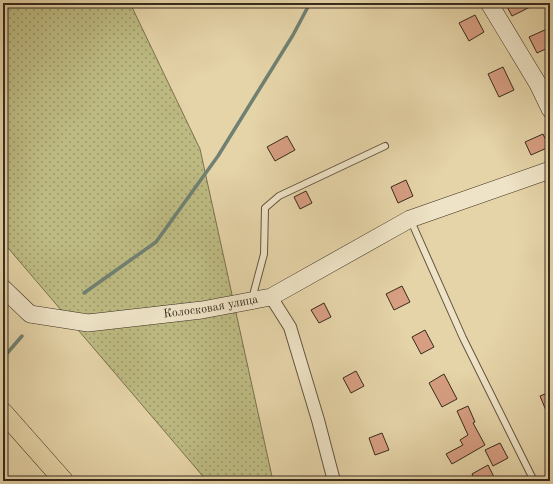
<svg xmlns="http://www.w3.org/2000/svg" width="553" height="484" font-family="'Old Standard TT',serif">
<defs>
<pattern id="grass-dots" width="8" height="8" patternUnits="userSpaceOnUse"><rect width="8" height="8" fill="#bdba82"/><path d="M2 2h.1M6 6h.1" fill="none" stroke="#9b976a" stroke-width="1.8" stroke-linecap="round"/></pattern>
</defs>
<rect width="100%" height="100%" fill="#e5d4a8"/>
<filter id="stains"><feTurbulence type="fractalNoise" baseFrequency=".005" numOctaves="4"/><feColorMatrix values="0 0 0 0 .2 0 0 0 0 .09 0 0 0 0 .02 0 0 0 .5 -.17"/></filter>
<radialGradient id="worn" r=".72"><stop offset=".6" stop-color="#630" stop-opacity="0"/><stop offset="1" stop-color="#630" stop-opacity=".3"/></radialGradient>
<!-- grass -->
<polygon fill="url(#grass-dots)" stroke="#7a724f" points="3,3 130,3 200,149 273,481 207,481 3,242"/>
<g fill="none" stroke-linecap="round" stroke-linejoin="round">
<!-- stream -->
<g stroke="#708072" stroke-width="3.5">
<polyline points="84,293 156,242 218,156 293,35 310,3"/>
<polyline points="3,358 22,336"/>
</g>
</g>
<!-- building -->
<g fill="#d79e82" stroke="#382b1c">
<polygon points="505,3 538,3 512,16"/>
<polygon points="475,15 484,32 469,41 459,23"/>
<polygon points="547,29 550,35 550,47 537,53 529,37"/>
<polygon points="503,67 514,90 499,97 488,74"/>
<polygon points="543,134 549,147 531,155 525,142"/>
<polygon points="287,136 295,150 275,161 267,147"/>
<polygon points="406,180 413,196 398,203 391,187"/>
<polygon points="306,191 312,203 300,209 294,197"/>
<polygon points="402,286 410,302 394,310 386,294"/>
<polygon points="324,303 331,317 319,323 311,310"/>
<polygon points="425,330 434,347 421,354 412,337"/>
<polygon points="356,371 364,386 351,393 343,378"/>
<polygon points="444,374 457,399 442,407 429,383"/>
<polygon points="550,392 550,420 540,396"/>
<polygon points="468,406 475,422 473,423 485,445 452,464 446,454 463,445 460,440 468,435 457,411"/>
<polygon points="382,433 389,450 375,455 369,438"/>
<polygon points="500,443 508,458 493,466 485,450"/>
<polygon points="488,465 496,481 475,481 472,474"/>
</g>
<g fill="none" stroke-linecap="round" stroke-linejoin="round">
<!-- lane casing -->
<g stroke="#63553f" stroke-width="8">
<g id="lane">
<polyline points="411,221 463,338 534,481"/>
<polyline points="252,299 264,254 265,208 279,196 385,146"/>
</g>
</g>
<!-- street casing -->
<g stroke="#63553f" stroke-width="14">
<polyline id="street" points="271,297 290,327 318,420 334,481"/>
</g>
<!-- secondary casing -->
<g stroke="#382b1c" stroke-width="18">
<g id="secondary">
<polyline points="489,3 538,84 550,109"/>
<path id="s1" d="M3 288 30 314 88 323 202 310 271 297 410 219 550 170"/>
</g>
</g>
<!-- primary casing -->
<g stroke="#382b1c" stroke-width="20">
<polyline id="primary" points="3,412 64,481"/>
</g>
<!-- lane -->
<use href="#lane" stroke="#eee3c6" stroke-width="6"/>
<!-- street -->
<use href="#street" stroke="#eee3c6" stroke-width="12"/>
<!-- secondary -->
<use href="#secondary" stroke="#eee3c6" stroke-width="17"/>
<!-- primary -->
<use href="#primary" stroke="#e5d4a8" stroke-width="19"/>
</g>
<g text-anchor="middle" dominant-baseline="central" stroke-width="3" stroke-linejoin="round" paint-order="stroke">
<!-- street labels -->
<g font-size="12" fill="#382b1c" stroke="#eee3c6">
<text stroke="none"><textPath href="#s1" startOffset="220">Колосковая улица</textPath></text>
</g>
</g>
<!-- margin -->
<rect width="553" height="484" fill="none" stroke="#e5d4a8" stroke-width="16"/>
<rect x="4" y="4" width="545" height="476" fill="none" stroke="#382b1c" stroke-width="2"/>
<rect x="8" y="8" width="537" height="468" fill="none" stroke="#382b1c"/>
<rect width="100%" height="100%" filter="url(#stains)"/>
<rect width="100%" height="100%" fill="url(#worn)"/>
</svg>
